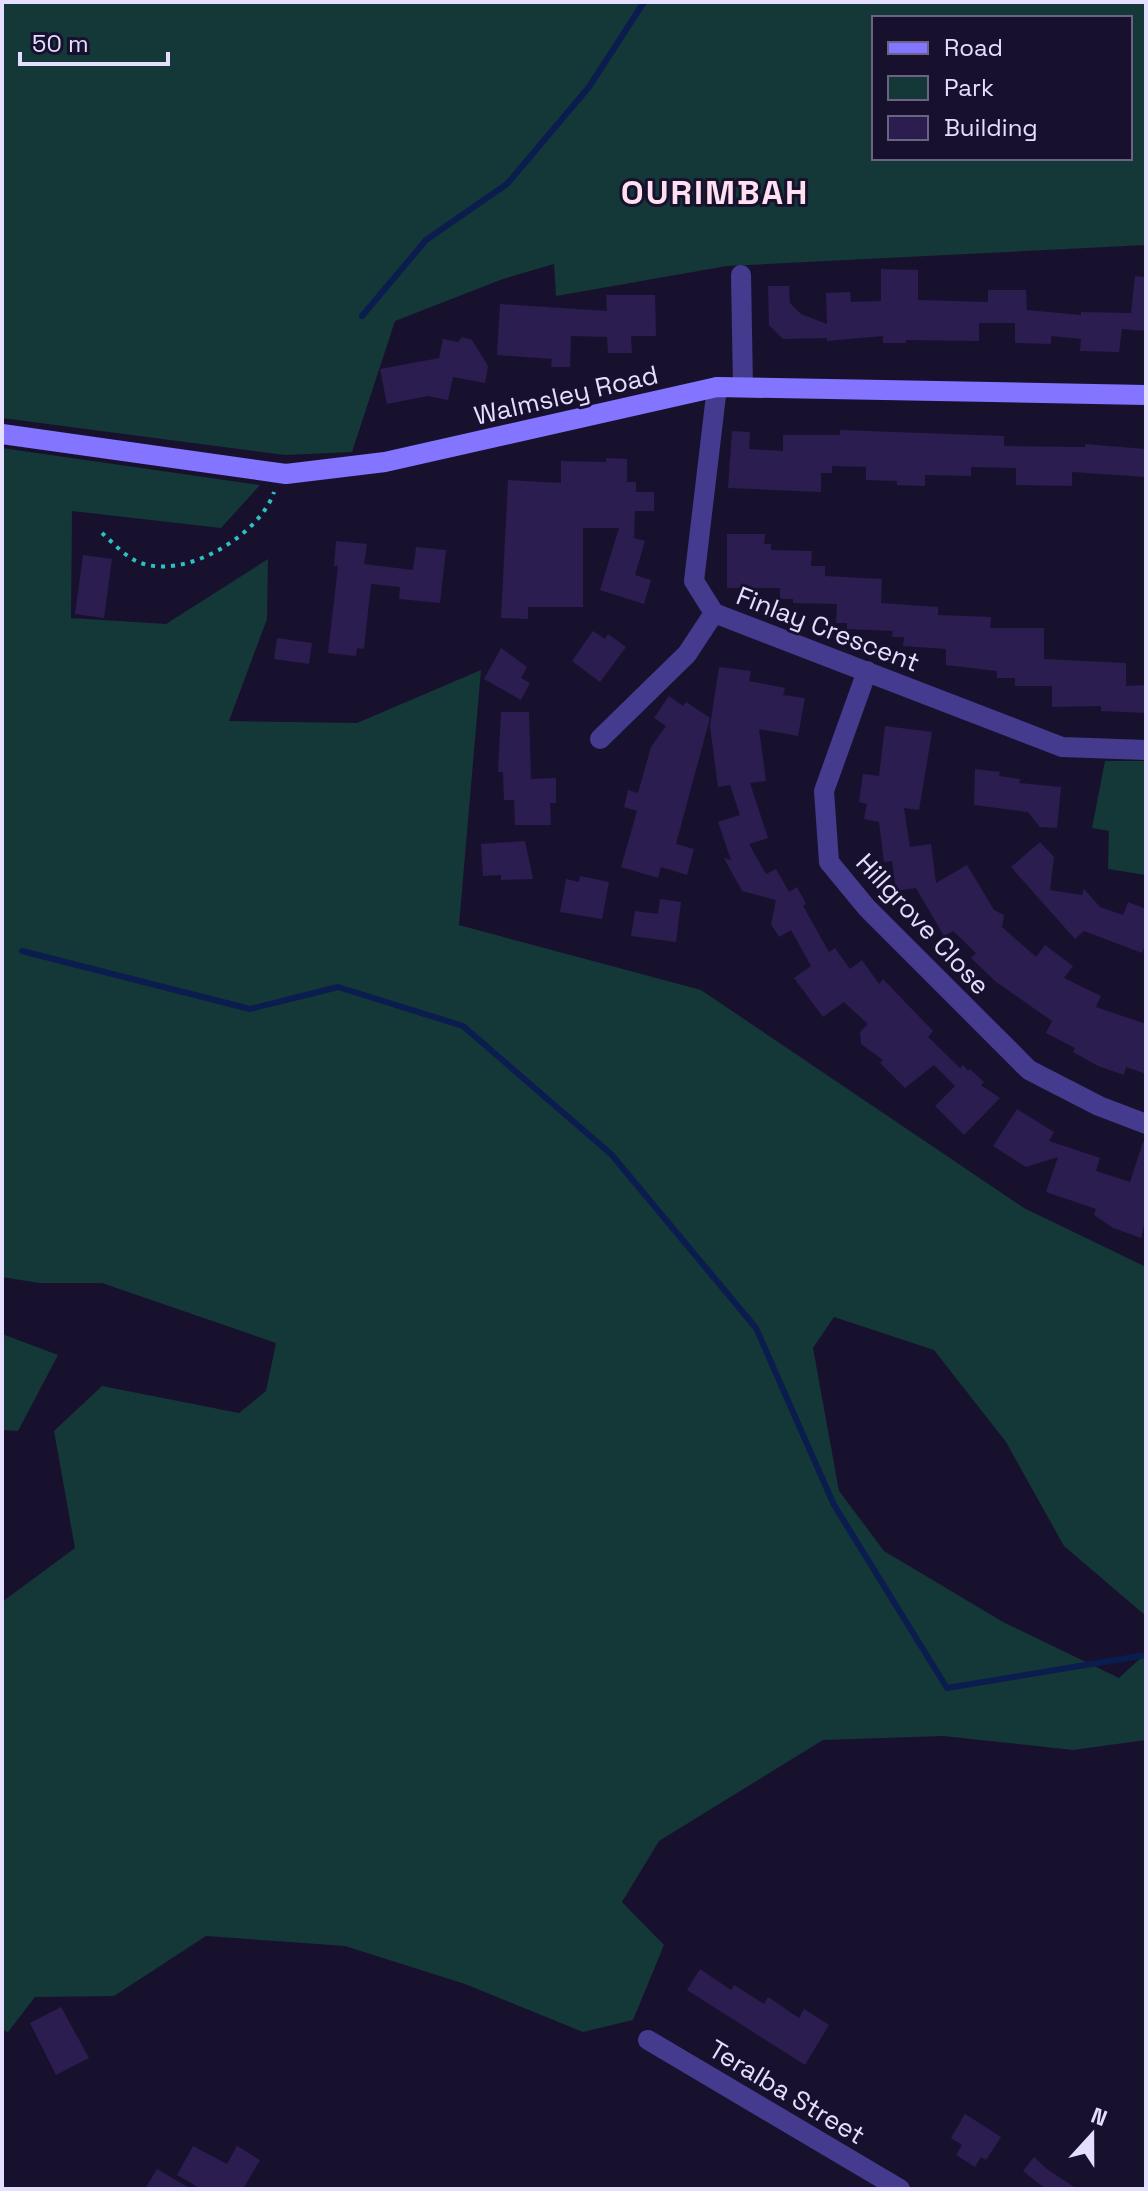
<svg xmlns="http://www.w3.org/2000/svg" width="1148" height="2191" font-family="'Space Grotesk',sans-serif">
<rect width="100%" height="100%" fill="#18112e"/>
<!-- green -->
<g fill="#143738" fill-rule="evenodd">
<path d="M2 2H1146V245L727 266 556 296 554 264 503 279 395 321 352 452 285 455 2 418ZM874 18H1130V158H874Z"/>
<polygon points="2,448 260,485 221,528 72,511 71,618 166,624 268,559 267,619 229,721 357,723 481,670 459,925 701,990 1024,1208 1146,1267 1146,1616 1064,1546 1006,1442 934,1350 834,1317 813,1348 839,1491 884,1551 1003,1622 1119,1678 1146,1653 1146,1740 1073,1750 943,1736 823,1740 659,1841 622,1902 664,1945 633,2020 583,2032 465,1984 345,1946 206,1936 114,1996 35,1997 8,2032 2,2030 2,1602 75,1548 54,1431 102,1386 239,1413 266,1391 276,1343 102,1283 39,1283 2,1277"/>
<polygon points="1105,761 1146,761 1146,875 1108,869 1109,831 1092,828"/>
<polygon points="2,1334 58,1355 18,1431 2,1430"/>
</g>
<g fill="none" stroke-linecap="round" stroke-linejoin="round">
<!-- stream -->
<g stroke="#0a1d4e" stroke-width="6">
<polyline points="362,316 426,240 507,184 589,87 644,2"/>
<polyline points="22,951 250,1009 338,987 463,1026 611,1154 756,1328 834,1505 947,1688 1146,1655"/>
</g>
</g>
<!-- building -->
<g fill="#2b1d4f">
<polygon points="881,269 918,270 918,300 988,302 988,290 1026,290 1027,310 1081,315 1081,312 1131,313 1135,276 1146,277 1146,331 1122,329 1119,352 1080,351 1081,339 1051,336 1051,344 1015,343 1015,323 979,323 979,341 906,340 906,343 883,343 883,336 827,341 827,338 783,339 769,325 768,286 789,286 790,303 801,314 827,324 826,293 850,292 851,302 881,301"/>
<polygon points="606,295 655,295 656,336 631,336 632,353 608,353 607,337 571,336 570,367 551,367 552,359 497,355 500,304 607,311"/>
<polygon points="462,337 472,340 488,366 485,383 453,377 448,400 428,396 387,404 380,369 439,358 443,339 458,342"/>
<polygon points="840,430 1004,436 1004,446 1085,447 1085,444 1146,449 1146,477 1072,472 1072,486 1016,485 1016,468 971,467 971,476 925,475 925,486 897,485 897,481 866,480 866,467 832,466 832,473 821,473 821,492 728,488 732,431 750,432 749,449 783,451 783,435 840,435"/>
<polygon points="606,458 627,459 627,482 636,482 636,492 654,492 654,511 635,511 634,538 645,541 635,575 651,580 644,604 600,590 619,528 583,528 583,607 528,607 528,619 501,618 508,480 561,483 561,461 606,462"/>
<polygon points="727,534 765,534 764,544 771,544 771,550 812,551 811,566 825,566 825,576 882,579 881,603 938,607 938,615 991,617 990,628 1044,628 1044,659 1126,663 1126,686 1146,685 1146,713 1101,711 1101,706 1052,707 1052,686 1015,686 1015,678 997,678 997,671 946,665 946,649 903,646 904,637 892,637 893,631 847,629 847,623 836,623 837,604 793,603 793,599 780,599 780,588 727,588"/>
<polygon points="336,541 367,544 364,564 413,570 416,547 446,550 440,603 399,599 400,587 371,584 364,649 357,648 356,656 328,653 338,566 334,566"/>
<polygon points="83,555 112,559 104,618 75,614"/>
<polygon points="593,631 605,639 608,634 626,647 600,682 572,661"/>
<polygon points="277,638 312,643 309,664 274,659"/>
<polygon points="501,648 527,667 521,678 530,683 521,700 484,679"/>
<polygon points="719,667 751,671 749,681 785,688 783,695 805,698 798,736 759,729 766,781 750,783 768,838 749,844 766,874 776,869 789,892 797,887 806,904 803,906 829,952 835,948 850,969 862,960 879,984 883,979 933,1031 928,1037 960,1068 963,1065 968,1071 970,1069 984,1082 981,1085 1000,1098 964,1135 935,1106 955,1086 934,1065 905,1088 880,1063 883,1060 861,1044 860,1032 868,1024 844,1002 823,1017 794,978 811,966 791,930 779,937 771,924 776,900 742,891 724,858 731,860 718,822 740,815 730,785 718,787 710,726"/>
<polygon points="669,696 683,706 686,702 710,718 676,844 694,849 687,875 661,867 658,878 621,867 637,811 624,807 628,790 638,793 651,747 666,726 654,718"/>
<polygon points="501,712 529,712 531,779 556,778 556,803 550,803 551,825 515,825 514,800 504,800 503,772 498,772"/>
<polygon points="885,726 932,732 919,810 904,808 910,847 931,844 936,883 967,865 994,910 1004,915 1002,927 1036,957 1045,945 1073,966 1064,978 1101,996 1096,1007 1146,1024 1146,1074 1126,1067 1124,1075 1098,1066 1073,1052 1075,1048 1046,1033 1052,1021 995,981 971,958 976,953 953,931 944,936 916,888 896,891 892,861 884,862 879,822 864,819 867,804 859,802 863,774 879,776"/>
<polygon points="975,769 1000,772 999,776 1020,779 1019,783 1061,787 1057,828 1040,827 1028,812 974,805"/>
<polygon points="525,841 533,879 501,880 501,875 483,876 481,844"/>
<polygon points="1040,842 1054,857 1050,890 1082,895 1084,889 1100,907 1123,915 1128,902 1146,909 1146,943 1142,953 1084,931 1075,939 1011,867"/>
<polygon points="580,876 609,882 602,919 560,912 566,879 579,882"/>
<polygon points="660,899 681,902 676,942 631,936 635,911 658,914"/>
<polygon points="1017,1109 1054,1132 1049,1141 1100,1158 1096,1171 1130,1182 1143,1142 1146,1143 1146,1217 1141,1238 1113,1228 1094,1215 1096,1209 1046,1192 1058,1157 1026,1167 993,1146"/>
<polygon points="700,1969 731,1990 734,1985 764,2004 768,1997 799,2018 804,2009 829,2025 805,2065 687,1990"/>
<polygon points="61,2007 89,2058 56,2075 30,2023"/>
<polygon points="965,2114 1001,2137 986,2160 981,2157 975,2167 956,2155 962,2145 951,2138"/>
<polygon points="193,2146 227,2164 237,2146 260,2160 243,2189 201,2189 177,2175"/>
<polygon points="1034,2157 1047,2169 1077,2189 1046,2189 1023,2171"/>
<polygon points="157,2169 191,2189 145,2189"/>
</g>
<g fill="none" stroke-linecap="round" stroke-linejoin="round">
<!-- path -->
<path stroke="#2dc1c4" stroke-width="4" stroke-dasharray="4 6" stroke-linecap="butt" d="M102 533C112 542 124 555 136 561 182 583 260 535 274 492"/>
<!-- street -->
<g stroke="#443b8e" stroke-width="20">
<polyline points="741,275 743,387"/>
<polyline points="717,387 694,581 714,613 1062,747 1146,750"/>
<polyline points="867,671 824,791 829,862 867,908 1029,1070 1099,1106 1146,1124"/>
<polyline points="600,739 687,654 714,613"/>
<polyline points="648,2040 900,2189"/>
</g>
<!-- secondary -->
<polyline stroke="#8375ff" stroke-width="20" points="2,434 286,474 385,462 717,387 1146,395"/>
</g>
<g text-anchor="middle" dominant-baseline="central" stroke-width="6" stroke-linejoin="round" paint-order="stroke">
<!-- street labels -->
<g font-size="26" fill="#e4deff" stroke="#18112e">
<text transform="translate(566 395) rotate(-13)">Walmsley Road</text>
<text transform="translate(828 629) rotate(21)">Finlay Crescent</text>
<text transform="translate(923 924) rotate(47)">Hillgrove Close</text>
<text transform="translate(787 2092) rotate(31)">Teralba Street</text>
</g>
<!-- district labels -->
<g font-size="34" font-weight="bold" letter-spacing="2" fill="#ffe0f1" stroke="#18112e">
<text x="715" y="192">OURIMBAH</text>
</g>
</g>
<!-- border -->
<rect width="1148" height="2191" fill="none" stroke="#e4deff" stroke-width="8"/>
<!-- legend -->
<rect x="872" y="16" width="260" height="144" fill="#18112e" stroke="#6a6382" stroke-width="2"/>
<rect x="888" y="42" width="40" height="12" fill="#8375ff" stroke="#6a6382" stroke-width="2"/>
<text x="944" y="56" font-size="24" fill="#e4deff">Road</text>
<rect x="888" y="76" width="40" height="24" fill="#143738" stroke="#6a6382" stroke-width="2"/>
<text x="944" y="96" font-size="24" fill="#e4deff">Park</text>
<rect x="888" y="116" width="40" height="24" fill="#2b1d4f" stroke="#6a6382" stroke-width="2"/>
<text x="944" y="136" font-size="24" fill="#e4deff">Building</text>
<!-- north arrow -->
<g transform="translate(1092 2135) rotate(21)" stroke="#18112e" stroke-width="6" paint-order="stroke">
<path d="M0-6L14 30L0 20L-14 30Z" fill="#e4deff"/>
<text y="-12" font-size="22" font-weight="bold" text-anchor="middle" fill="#e4deff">N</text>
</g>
<!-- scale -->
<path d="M20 52v12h148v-12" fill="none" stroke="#e4deff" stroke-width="4"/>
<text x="32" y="52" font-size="24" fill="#e4deff" stroke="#18112e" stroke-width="6" paint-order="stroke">50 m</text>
</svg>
